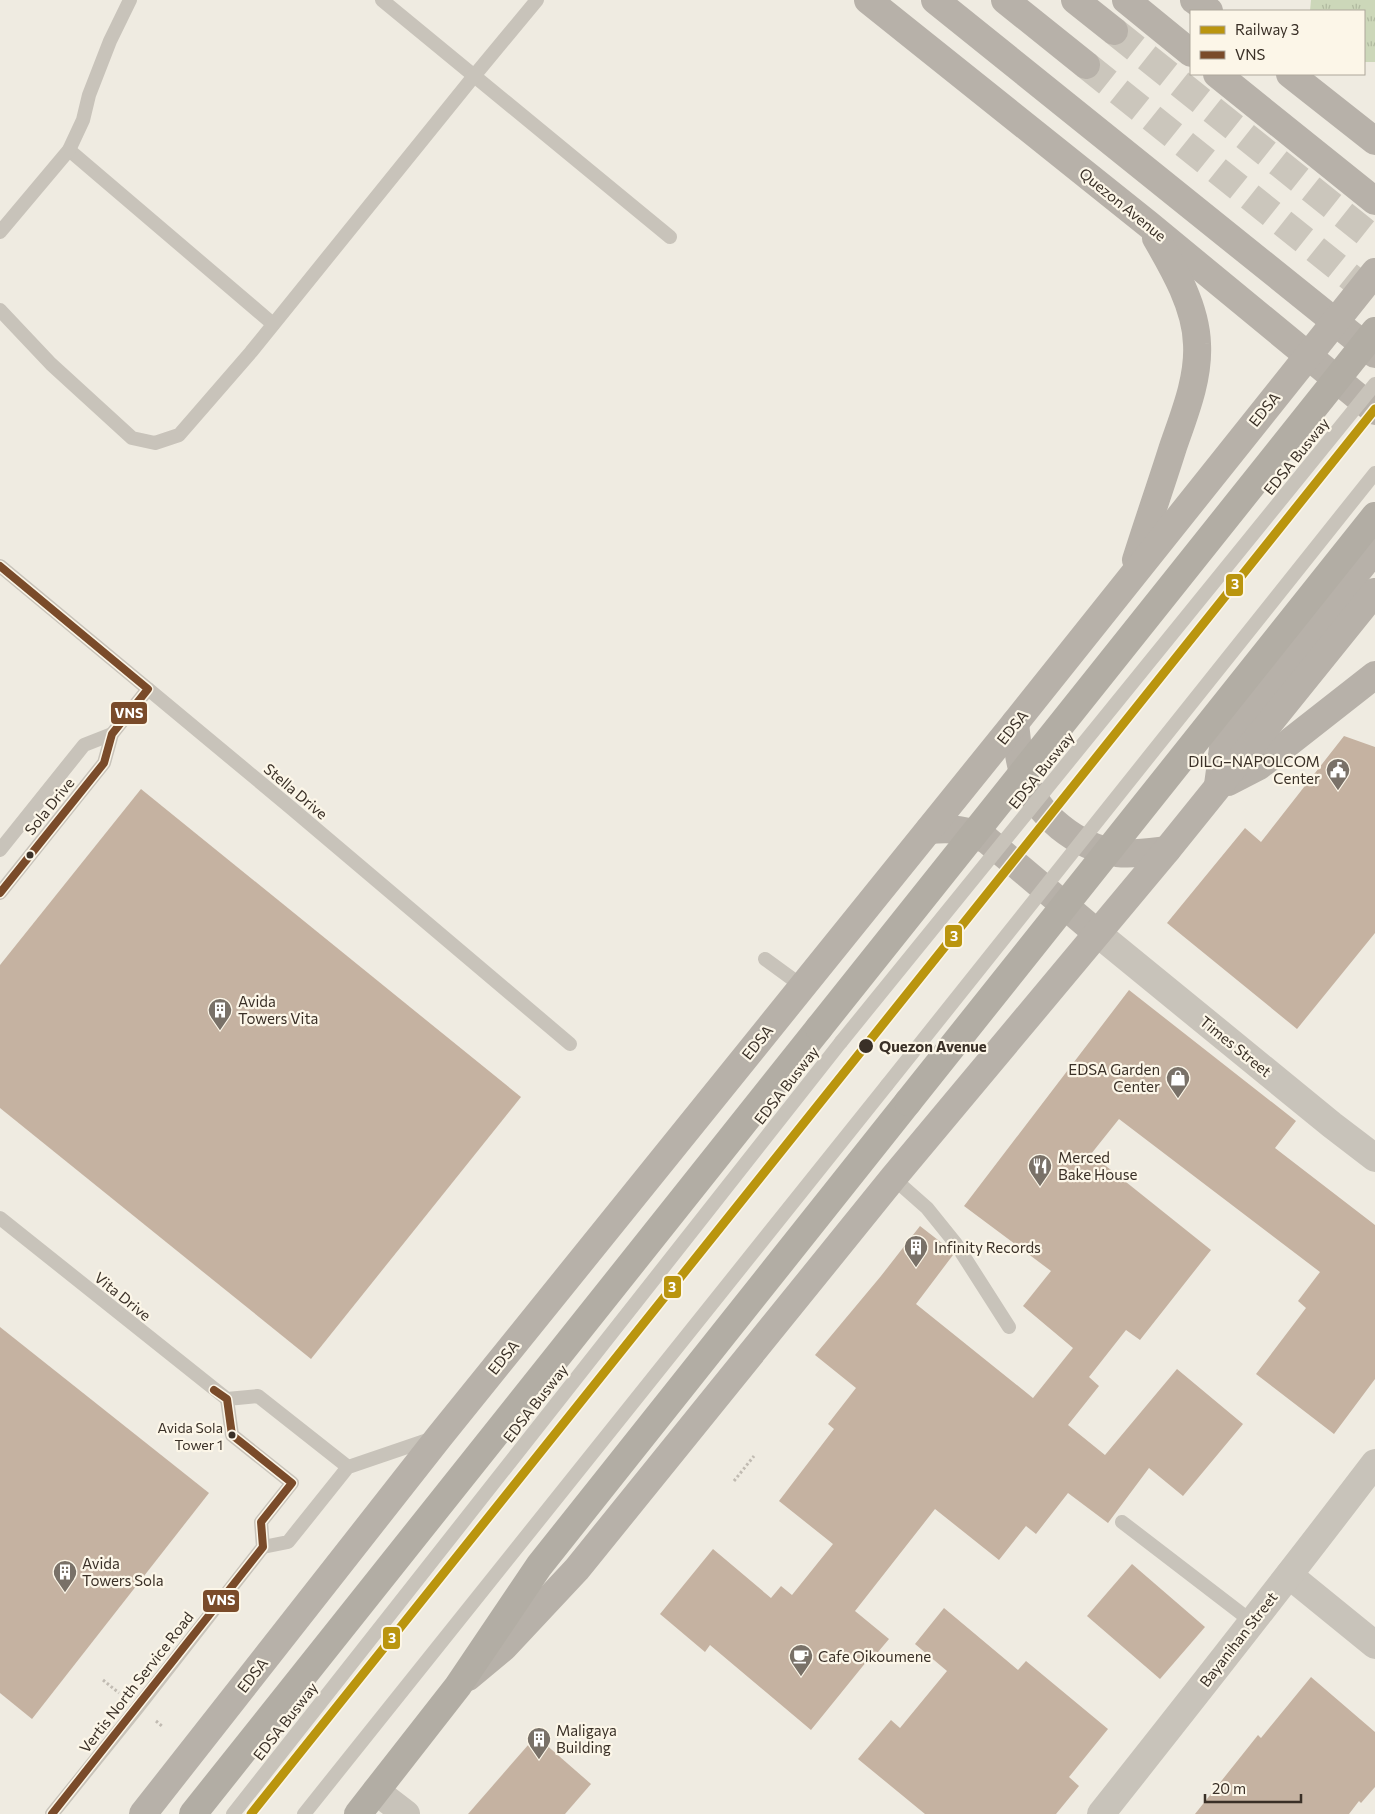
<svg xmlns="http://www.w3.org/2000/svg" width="1375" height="1814" font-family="Commissioner,sans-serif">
<defs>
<pattern id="grass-tufts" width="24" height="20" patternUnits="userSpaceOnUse" patternTransform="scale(1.25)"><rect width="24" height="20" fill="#ccd7b9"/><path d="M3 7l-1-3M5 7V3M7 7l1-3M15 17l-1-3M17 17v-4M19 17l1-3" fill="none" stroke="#b0b99f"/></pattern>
</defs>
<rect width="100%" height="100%" fill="#efebe1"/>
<!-- grass -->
<polygon fill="url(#grass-tufts)" points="1311,0 1375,0 1375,62 1364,62 1364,11 1310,11"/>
<!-- building -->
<g fill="#c5b2a1">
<polygon points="1344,736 1375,747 1375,933 1297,1029 1167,923 1245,828 1261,842"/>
<polygon points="141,789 521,1097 311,1359 0,1108 0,965"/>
<polygon points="1129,990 1296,1121 1275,1148 1375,1225 1375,1379 1334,1434 1256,1374 1306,1308 1298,1301 1320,1272 1119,1119 1091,1154 1211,1250 1140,1340 1126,1330 1089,1377 1099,1386 1068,1425 1105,1455 1177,1369 1243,1424 1183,1496 1149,1468 1108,1523 1068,1493 1036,1534 1026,1526 999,1560 935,1509 855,1611 889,1639 873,1658 871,1656 811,1730 710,1645 705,1652 660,1614 713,1549 771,1598 781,1586 792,1595 833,1544 779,1501 834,1429 828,1424 856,1388 815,1355 881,1276 920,1226 947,1247 953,1255 916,1304 1033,1398 1073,1348 1023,1306 1051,1271 964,1206"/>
<polygon points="0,1327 209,1493 32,1719 0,1693"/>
<polygon points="1132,1564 1205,1627 1160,1679 1087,1616"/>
<polygon points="944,1608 1018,1670 1026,1661 1108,1729 1069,1777 1079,1786 1056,1814 925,1814 858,1759 891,1720 900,1728 947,1671 915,1644"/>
<polygon points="1311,1677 1375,1732 1375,1787 1361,1803 1359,1801 1349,1814 1195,1814 1258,1735 1261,1738"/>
<polygon points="536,1736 591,1784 565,1814 468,1814"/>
</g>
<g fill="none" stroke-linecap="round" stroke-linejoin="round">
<!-- primary-tunnel -->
<g stroke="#cbc6bc" stroke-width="28" stroke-dasharray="28 14" stroke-linecap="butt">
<polyline points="1114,31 1375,240"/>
<polyline points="1086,65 1375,297"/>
</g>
<!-- path -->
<g stroke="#c1bbb2" stroke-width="3" stroke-dasharray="2.5 2.5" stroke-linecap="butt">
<polyline points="734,1481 754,1456"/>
<polyline points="103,1680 119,1693"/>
<polyline points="156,1721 163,1727"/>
</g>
<!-- service -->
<g stroke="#c8c3ba" stroke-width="14">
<polyline points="382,0 670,237"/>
<polyline points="69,150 273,324"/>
<polyline points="0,232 69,150 83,120 89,95 110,41 130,0"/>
<polyline points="0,310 51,364 132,438 155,443 179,435 251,352 474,76 537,0"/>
<polyline points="0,566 290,807 570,1044"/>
<polyline points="0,850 84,745 112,734"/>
<polyline points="0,893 104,763 112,734 148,689"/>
<polyline points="765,959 802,986"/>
<polyline points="893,1178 927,1208 956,1244 1009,1327"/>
<polyline points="0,1218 227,1399 258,1396 348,1467"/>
<polyline points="1122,1522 1251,1621"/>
<polyline points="263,1547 288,1542 348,1467 433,1438"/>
<polyline points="52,1814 138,1707 263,1547 261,1522 292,1483 232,1435 227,1399"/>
<polyline points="233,1814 841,1042"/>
<polyline points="304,1814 887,1085"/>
</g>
<!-- minor -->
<g stroke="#c8c3ba" stroke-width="28">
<polyline points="1097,933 1332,1125 1375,1158"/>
<polyline points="1289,1575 1375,1645"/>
<polyline points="376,1791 406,1814"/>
<path d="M1101 1814C1193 1698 1285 1581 1375 1463"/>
</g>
<!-- primary -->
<g stroke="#b7b1a9" stroke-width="28">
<polyline points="868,0 1148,224 1375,411"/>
<polyline points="935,0 1375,354"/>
<polyline points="1005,0 1086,65"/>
<polyline points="1075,0 1114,31"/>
<polyline points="1126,0 1191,53"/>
<polyline points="1194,0 1209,11"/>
<polyline points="1217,74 1375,201"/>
<polyline points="1290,74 1375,141"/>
<path d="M1136 560C1148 522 1161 485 1173 447 1184 415 1199 379 1197 344 1196 307 1174 269 1156 238"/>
<path d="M1015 723C1017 741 1018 758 1024 776 1036 815 1077 847 1117 853 1134 855 1151 852 1167 850"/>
<polyline points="1228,782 1259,766 1375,675"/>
<polyline points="1218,785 1224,741 1375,549"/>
<path d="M929 830C952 828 966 829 987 840L1097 933"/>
<polyline points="468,1677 504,1647 577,1569 893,1178 1167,850 1375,592"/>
<polyline points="143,1814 439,1437 1015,723 1375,272"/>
</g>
<!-- trunk -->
<g stroke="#b2ada4" stroke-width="28">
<polyline points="193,1814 819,1028"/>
<polyline points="358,1814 458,1686 539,1566 908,1102"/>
</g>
<!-- service-bridge -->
<g stroke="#c8c3ba" stroke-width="14">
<polyline points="841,1042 1375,384"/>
<polyline points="887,1085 1375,473"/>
</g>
<!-- trunk-bridge -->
<g stroke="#b2ada4" stroke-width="28">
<polyline points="819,1028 1375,331"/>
<polyline points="908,1102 1375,516"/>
</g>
<!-- bus-1 casing -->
<g stroke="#fcf6e8" stroke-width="11">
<g id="bus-1">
<polyline points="0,566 148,689 112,734 104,763 0,893"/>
<polyline points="52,1814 263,1547 261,1522 292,1483 232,1435 227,1399 214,1390"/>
</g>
</g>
<!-- bus-1 -->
<use href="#bus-1" stroke="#7a4b2a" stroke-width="8"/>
<!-- rail-1 casing -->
<g stroke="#fcf6e8" stroke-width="12">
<polyline id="rail-1" points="251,1814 1375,409"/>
</g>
<!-- rail-1 -->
<use href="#rail-1" stroke="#ba950e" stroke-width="9"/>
</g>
<!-- icons -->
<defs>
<g id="civic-pin" transform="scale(1.25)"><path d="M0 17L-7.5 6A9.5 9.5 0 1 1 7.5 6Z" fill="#797168" stroke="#fcf6e8"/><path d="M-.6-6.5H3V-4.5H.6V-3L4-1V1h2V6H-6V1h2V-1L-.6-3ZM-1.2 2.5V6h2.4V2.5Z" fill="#fff"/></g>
<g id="building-pin" transform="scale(1.25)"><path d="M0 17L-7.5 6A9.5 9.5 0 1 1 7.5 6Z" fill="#797168" stroke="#fcf6e8"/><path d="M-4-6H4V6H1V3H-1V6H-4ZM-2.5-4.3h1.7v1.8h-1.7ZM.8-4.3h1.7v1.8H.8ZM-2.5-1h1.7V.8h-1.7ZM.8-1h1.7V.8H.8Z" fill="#fff"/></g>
<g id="shop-pin" transform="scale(1.25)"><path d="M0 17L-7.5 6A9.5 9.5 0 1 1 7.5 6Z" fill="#797168" stroke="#fcf6e8"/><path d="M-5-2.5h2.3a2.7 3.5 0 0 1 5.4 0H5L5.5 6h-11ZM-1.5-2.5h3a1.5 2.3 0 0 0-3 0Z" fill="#fff"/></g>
<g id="restaurant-pin" transform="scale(1.25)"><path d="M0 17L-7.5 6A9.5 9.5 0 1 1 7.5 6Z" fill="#797168" stroke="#fcf6e8"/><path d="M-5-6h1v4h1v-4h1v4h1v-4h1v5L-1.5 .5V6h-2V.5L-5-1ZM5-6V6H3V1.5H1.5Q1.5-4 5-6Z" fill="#fff"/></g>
<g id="cafe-pin" transform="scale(1.25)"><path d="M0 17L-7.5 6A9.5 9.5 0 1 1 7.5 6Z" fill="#797168" stroke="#fcf6e8"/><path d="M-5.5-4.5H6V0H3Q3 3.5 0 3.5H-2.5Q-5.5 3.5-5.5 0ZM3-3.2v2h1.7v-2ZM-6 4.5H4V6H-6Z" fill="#fff"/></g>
</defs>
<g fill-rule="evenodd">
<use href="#civic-pin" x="1338" y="770"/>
<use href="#building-pin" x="220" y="1010"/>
<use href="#shop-pin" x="1178" y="1078"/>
<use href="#restaurant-pin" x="1040" y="1166"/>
<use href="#building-pin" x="916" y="1247"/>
<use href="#building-pin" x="65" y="1572"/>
<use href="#cafe-pin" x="801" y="1656"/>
<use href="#building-pin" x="539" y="1739"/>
</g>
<!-- markers -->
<g fill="#3a3027" stroke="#fcf6e8" stroke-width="2">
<circle cx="30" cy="855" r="4.5"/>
<circle cx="866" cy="1046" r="8"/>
<circle cx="232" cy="1435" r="4.5"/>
</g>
<g text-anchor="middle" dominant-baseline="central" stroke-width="4.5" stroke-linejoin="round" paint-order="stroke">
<!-- bus labels -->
<g font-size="14" fill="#3a3027" stroke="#fcf6e8" text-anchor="end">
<text x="223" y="1427">Avida Sola<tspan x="223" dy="17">Tower 1</tspan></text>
</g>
<!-- street labels -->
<g font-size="15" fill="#3a3027" stroke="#fcf6e8">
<text transform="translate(1123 204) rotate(39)">Quezon Avenue</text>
<text transform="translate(1264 409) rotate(-51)">EDSA</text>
<text transform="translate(1296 456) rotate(-51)">EDSA Busway</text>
<text transform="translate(1012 727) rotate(-51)">EDSA</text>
<text transform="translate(1041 770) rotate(-51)">EDSA Busway</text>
<text transform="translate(296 791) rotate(40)">Stella Drive</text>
<text transform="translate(49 806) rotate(-51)">Sola Drive</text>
<text transform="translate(757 1042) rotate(-51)">EDSA</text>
<text transform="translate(1236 1046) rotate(39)">Times Street</text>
<text transform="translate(786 1085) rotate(-52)">EDSA Busway</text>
<text transform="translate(123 1296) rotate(39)">Vita Drive</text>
<text transform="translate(503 1357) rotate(-51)">EDSA</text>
<text transform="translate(535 1403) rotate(-52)">EDSA Busway</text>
<text transform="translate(1238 1639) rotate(-52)">Bayanihan Street</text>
<text transform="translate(252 1675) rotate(-52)">EDSA</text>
<text transform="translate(136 1682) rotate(-52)">Vertis North Service Road</text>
<text transform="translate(285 1721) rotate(-52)">EDSA Busway</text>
</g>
<!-- poi labels -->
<g font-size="15" fill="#3a3027" stroke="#fcf6e8" text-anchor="start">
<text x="1320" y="761" text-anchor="end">DILG–NAPOLCOM<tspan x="1320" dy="17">Center</tspan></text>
<text x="238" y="1001">Avida<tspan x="238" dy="17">Towers Vita</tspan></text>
<text x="1160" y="1069" text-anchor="end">EDSA Garden<tspan x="1160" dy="17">Center</tspan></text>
<text x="1058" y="1157">Merced<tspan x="1058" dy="17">Bake House</tspan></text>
<text x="934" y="1247">Infinity Records</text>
<text x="82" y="1563">Avida<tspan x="82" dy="17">Towers Sola</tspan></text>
<text x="818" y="1656">Cafe Oikoumene</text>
<text x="556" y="1730">Maligaya<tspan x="556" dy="17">Building</tspan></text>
</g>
<!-- stop labels -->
<g font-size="15" font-weight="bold" fill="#3a3027" stroke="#fcf6e8" text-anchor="start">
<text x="879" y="1046">Quezon Avenue</text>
</g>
</g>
<g stroke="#fcf6e8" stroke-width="2">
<rect x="1225" y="573" width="19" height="24" rx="5" fill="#ba950e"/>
<rect x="110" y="701" width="38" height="24" rx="5" fill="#7a4b2a"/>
<rect x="944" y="924" width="19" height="24" rx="5" fill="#ba950e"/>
<rect x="663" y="1275" width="19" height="24" rx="5" fill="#ba950e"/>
<rect x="202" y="1589" width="38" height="24" rx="5" fill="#7a4b2a"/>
<rect x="382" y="1626" width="19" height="24" rx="5" fill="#ba950e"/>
</g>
<g font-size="14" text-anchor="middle" font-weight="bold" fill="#fff">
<text x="1235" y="589">3</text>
<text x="129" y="718">VNS</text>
<text x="954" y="941">3</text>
<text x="672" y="1292">3</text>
<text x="221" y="1605">VNS</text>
<text x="392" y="1643">3</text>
</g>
<!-- legend -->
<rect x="1190" y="10" width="175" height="65" fill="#fcf6e8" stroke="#aea79b"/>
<rect x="1200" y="26" width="25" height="8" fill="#ba950e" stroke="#aea79b"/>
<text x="1235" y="35" font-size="15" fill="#3a3027">Railway 3</text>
<rect x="1200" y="51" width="25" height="8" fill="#7a4b2a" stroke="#aea79b"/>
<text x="1235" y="60" font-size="15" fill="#3a3027">VNS</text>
<!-- scale -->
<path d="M1205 1794v8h96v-8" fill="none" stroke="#3a3027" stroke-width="2.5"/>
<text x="1212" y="1794" font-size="15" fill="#3a3027" stroke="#fcf6e8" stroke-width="4" paint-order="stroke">20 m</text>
</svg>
